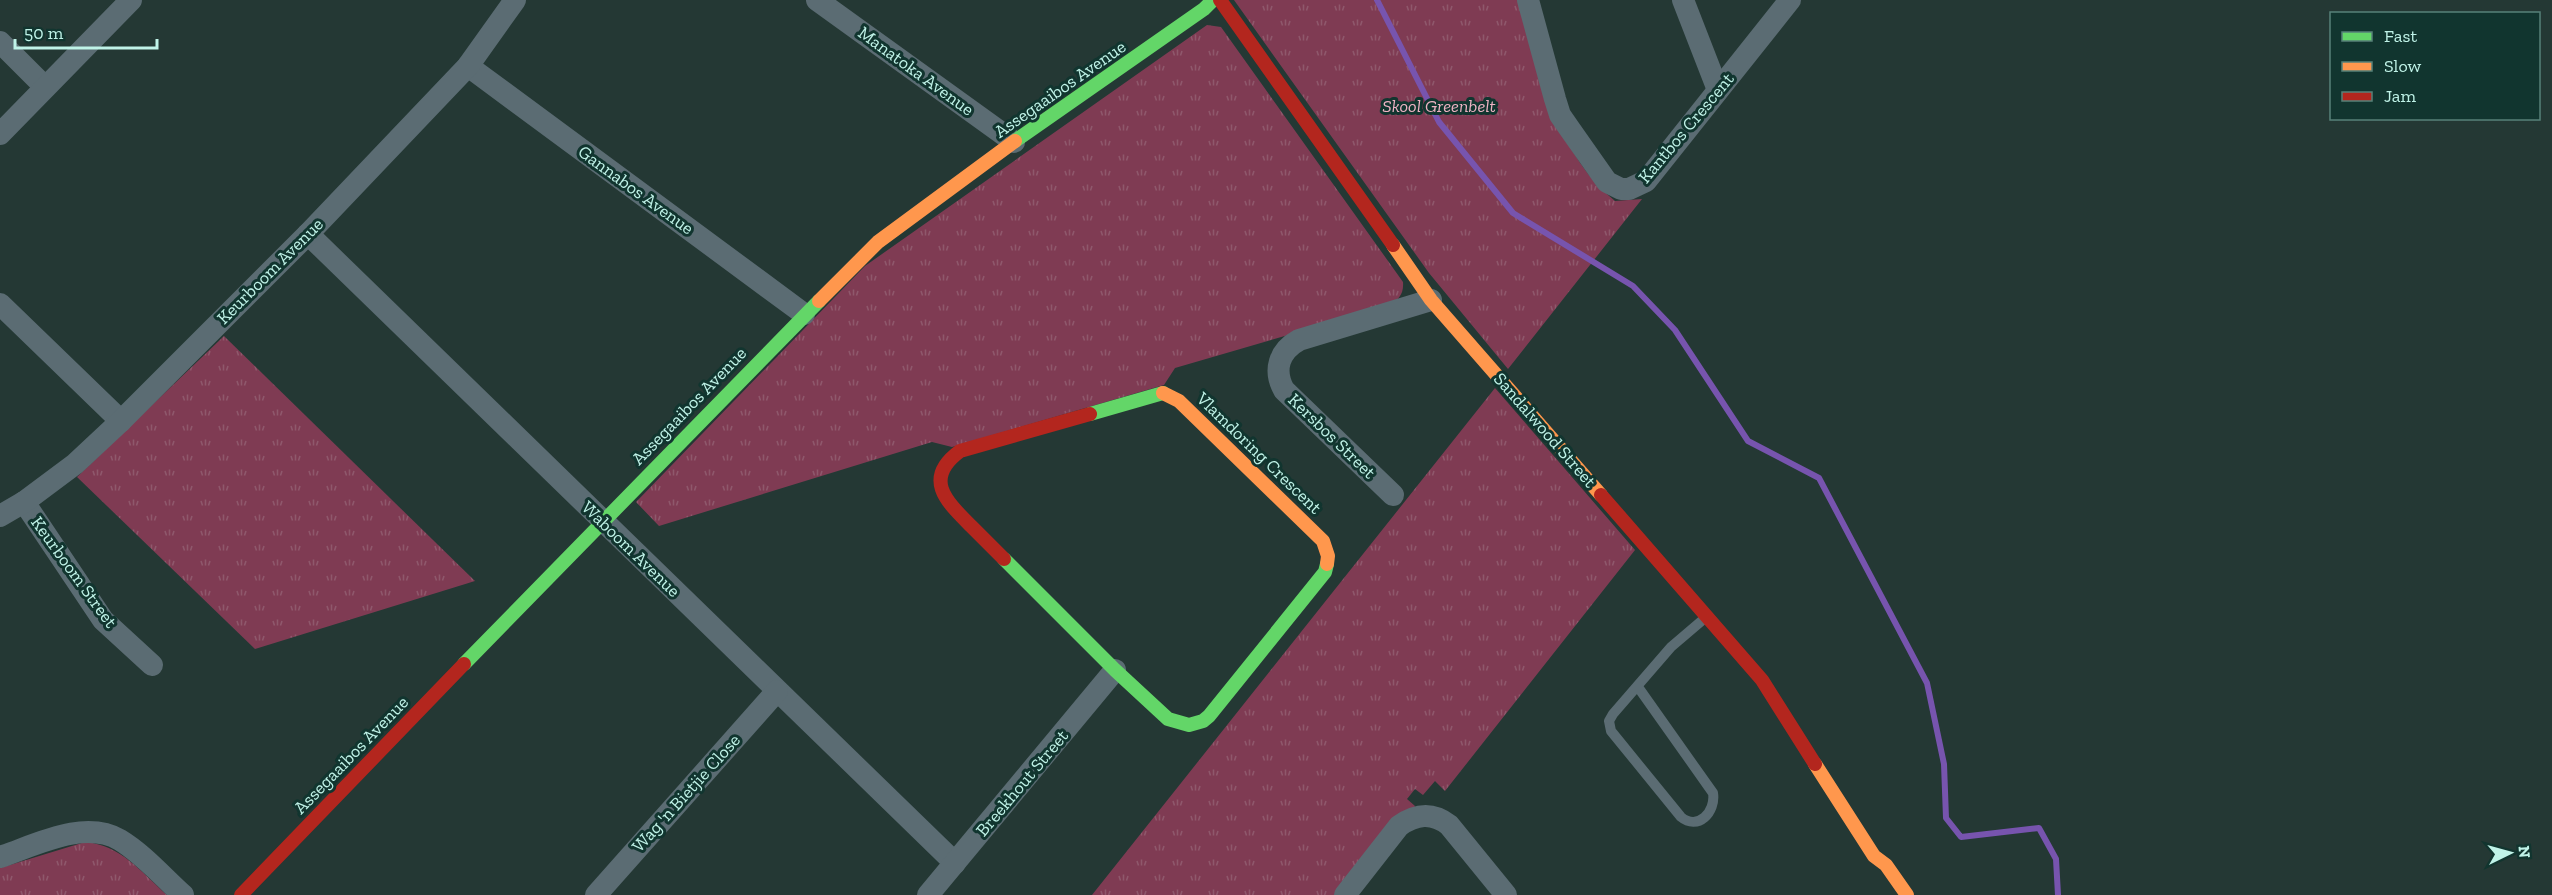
<svg xmlns="http://www.w3.org/2000/svg" width="2552" height="895" font-family="'Zilla Slab',serif">
<defs>
<pattern id="grass-tufts" width="24" height="20" patternUnits="userSpaceOnUse" patternTransform="scale(1.5)"><rect width="24" height="20" fill="#7f3b53"/><path d="M3 7l-1-3M5 7V3M7 7l1-3M15 17l-1-3M17 17v-4M19 17l1-3" fill="none" stroke="#8f586c"/></pattern>
</defs>
<rect width="100%" height="100%" fill="#243834"/>
<!-- grass -->
<g fill="url(#grass-tufts)">
<path d="M1234 0H1519C1541 70 1555 153 1615 201L1642 199 1508 369 1429 273Z"/>
<path d="M1207 25 1221 27 1403 282C1404 295 1398 300 1388 306L1175 368 1164 385 952 447 932 442 659 526 636 502 865 266Z"/>
<polygon points="224,336 475,581 255,649 77,477"/>
<polygon points="1495,388 1635,550 1445,791 1435,781 1423,795 1415,789 1407,799 1415,806 1414,808 1395,818 1334,895 1092,895"/>
<path d="M85 842C121 845 141 872 167 895H0V868Z"/>
</g>
<g fill="none" stroke-linecap="round" stroke-linejoin="round">
<!-- stream -->
<polyline stroke="#7754ae" stroke-width="6" points="1377,0 1439,122 1513,213 1633,286 1675,330 1748,441 1819,478 1927,683 1944,764 1946,818 1961,837 2039,828 2056,859 2058,895"/>
<!-- lane -->
<path stroke="#5b6c73" stroke-width="10" d="M1638 687 1713 793C1716 812 1698 831 1681 817L1611 731 1609 721 1613 714 1671 647 1705 618"/>
<!-- street -->
<g stroke="#5b6c73" stroke-width="22">
<polyline points="817,0 1014,142"/>
<polyline points="1528,0 1555,99 1560,115 1569,128 1607,182 1621,189 1629,189 1646,181 1790,0"/>
<polyline points="1683,0 1718,90"/>
<polyline points="0,42 45,87"/>
<polyline points="468,66 804,314"/>
<polyline points="0,134 131,0"/>
<polyline points="308,234 955,863"/>
<polyline points="0,304 121,421"/>
<path d="M1393 495 1284 390C1273 370 1279 351 1299 340L1431 300"/>
<polyline points="24,502 103,620 152,665"/>
<polyline points="0,516 24,502 75,464 121,421 308,234 468,66 515,0"/>
<path d="M0 857C36 845 84 819 120 840 143 854 163 877 183 895"/>
<polyline points="596,895 777,691"/>
<polyline points="928,895 1115,670"/>
<path d="M1345 895 1399 826C1416 814 1432 812 1449 825L1506 895"/>
</g>
<!-- fast -->
<g stroke="#63d668" stroke-width="14">
<polyline points="1015,141 1204,9 1213,0"/>
<polyline points="1090,414 1163,393"/>
<polyline points="1004,559 1115,670 1168,719 1189,725 1203,721 1209,716 1325,572 1327,564"/>
<polyline points="464,664 819,301"/>
</g>
<!-- slow -->
<g stroke="#ff974d" stroke-width="14">
<polyline points="1393,245 1431,300 1601,495"/>
<polyline points="819,301 878,242 1015,141"/>
<polyline points="1163,393 1179,401 1323,541 1328,556 1327,564"/>
<polyline points="1815,764 1874,856 1886,865 1907,895"/>
</g>
<!-- jam -->
<g stroke="#b3261e" stroke-width="14">
<polyline points="1220,0 1393,245"/>
<polyline points="1601,495 1762,680 1815,764"/>
<path d="M1004 559C993 548 982 537 971 526 947 502 922 479 960 451L1090 414"/>
<polyline points="241,895 464,664"/>
</g>
</g>
<g text-anchor="middle" dominant-baseline="central" stroke-width="6" stroke-linejoin="round" paint-order="stroke">
<!-- street labels -->
<g font-size="18" fill="#c0f3e8" stroke="#11352f">
<text transform="translate(916 71) rotate(36)">Manatoka Avenue</text>
<text transform="translate(1060 89) rotate(-35)">Assegaaibos Avenue</text>
<text transform="translate(1686 128) rotate(-50)">Kantbos Crescent</text>
<text transform="translate(636 190) rotate(36)">Gannabos Avenue</text>
<text transform="translate(270 271) rotate(-45)">Keurboom Avenue</text>
<text transform="translate(689 406) rotate(-46)">Assegaaibos Avenue</text>
<text transform="translate(1545 430) rotate(49)">Sandalwood Street</text>
<text transform="translate(1332 436) rotate(44)">Kersbos Street</text>
<text transform="translate(1259 453) rotate(44)">Vlamdoring Crescent</text>
<text transform="translate(631 549) rotate(44)">Waboom Avenue</text>
<text transform="translate(74 572) rotate(54)">Keurboom Street</text>
<text transform="translate(351 755) rotate(-46)">Assegaaibos Avenue</text>
<text transform="translate(1022 783) rotate(-50)">Breekhout Street</text>
<text transform="translate(686 793) rotate(-48)">Wag 'n Bietjie Close</text>
</g>
<!-- park labels -->
<g font-size="18" font-style="italic" fill="#efb3c4" stroke="#11352f">
<text x="1439" y="106">Skool Greenbelt</text>
</g>
</g>
<!-- legend -->
<rect x="2330" y="12" width="210" height="108" fill="#11352f" stroke="#578179" stroke-width="1.5"/>
<rect x="2342" y="32" width="30" height="9" fill="#63d668" stroke="#578179" stroke-width="1.5"/>
<text x="2384" y="42" font-size="18" fill="#c0f3e8">Fast</text>
<rect x="2342" y="62" width="30" height="9" fill="#ff974d" stroke="#578179" stroke-width="1.5"/>
<text x="2384" y="72" font-size="18" fill="#c0f3e8">Slow</text>
<rect x="2342" y="92" width="30" height="9" fill="#b3261e" stroke="#578179" stroke-width="1.5"/>
<text x="2384" y="102" font-size="18" fill="#c0f3e8">Jam</text>
<!-- north arrow -->
<g transform="translate(2510 853) rotate(85)" stroke="#11352f" stroke-width="4.5" paint-order="stroke">
<path d="M0-4.5L10 22L0 15L-10 22Z" fill="#c0f3e8"/>
<text y="-9" font-size="16" font-weight="bold" text-anchor="middle" fill="#c0f3e8">N</text>
</g>
<!-- scale -->
<path d="M15 39v9h142v-9" fill="none" stroke="#c0f3e8" stroke-width="3"/>
<text x="24" y="39" font-size="18" fill="#c0f3e8" stroke="#11352f" stroke-width="4.5" paint-order="stroke">50 m</text>
</svg>
